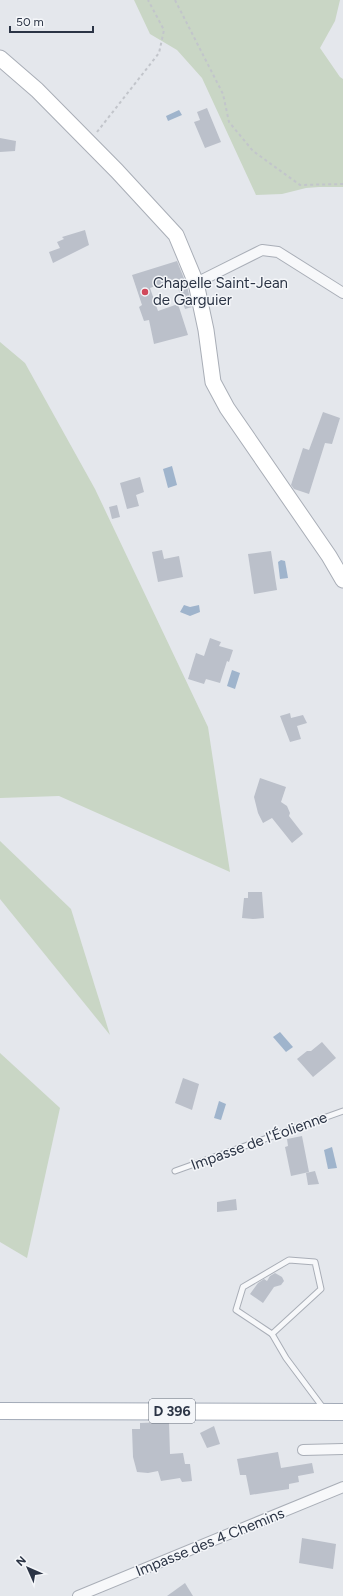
<svg xmlns="http://www.w3.org/2000/svg" width="343" height="1596" font-family="Figtree,sans-serif">
<rect width="100%" height="100%" fill="#e4e7ec"/>
<!-- green -->
<g fill="#c9d6c5">
<polygon points="134,0 340,0 335,21 320,48 340,77 343,79 343,187 319,187 306,188 282,194 256,195 202,78 177,50 150,34"/>
<polygon points="0,342 25,363 95,489 208,727 230,872 59,796 0,798"/>
<polygon points="0,841 71,909 110,1035 0,899"/>
<polygon points="0,1053 60,1108 27,1258 0,1242"/>
</g>
<!-- water -->
<g fill="#9fb4cc">
<polygon points="179,110 182,115 168,121 166,116"/>
<polygon points="172,466 177,485 168,488 163,469"/>
<polygon points="281,560 285,561 288,578 280,579 278,562"/>
<polygon points="184,605 190,607 199,605 200,612 190,616 180,612"/>
<polygon points="232,670 240,673 235,689 227,686"/>
<polygon points="280,1032 293,1047 286,1052 273,1037"/>
<polygon points="219,1101 226,1104 221,1120 214,1118"/>
<polygon points="332,1147 337,1168 328,1169 324,1150"/>
</g>
<!-- building -->
<g fill="#bbc0ca">
<polygon points="207,108 221,142 205,148 194,122 200,120 197,112"/>
<polygon points="0,138 16,141 15,151 0,152"/>
<polygon points="85,230 89,245 53,263 49,252 60,248 57,242 64,239 62,237"/>
<polygon points="177,261 187,286 192,307 185,309 175,279 150,288 158,311 178,304 188,335 154,344 149,320 144,321 139,307 142,305 132,275"/>
<polygon points="323,412 340,418 332,444 325,443 309,494 294,489 291,485 303,448 309,450"/>
<polygon points="140,477 144,492 136,495 139,506 127,509 120,483"/>
<polygon points="117,505 120,517 112,519 109,507"/>
<polygon points="162,550 164,559 179,556 183,577 158,582 152,552"/>
<polygon points="271,551 277,590 254,594 248,554"/>
<polygon points="210,638 221,642 219,646 233,650 229,662 227,661 220,683 206,679 204,684 188,679 196,653 204,656"/>
<polygon points="290,713 291,718 303,715 307,723 297,726 301,739 290,742 280,716"/>
<polygon points="260,778 286,787 281,802 287,806 290,813 289,816 303,834 292,843 272,818 263,823 258,813 254,797"/>
<polygon points="248,892 262,892 264,918 253,919 242,918 244,898 248,898"/>
<polygon points="322,1042 336,1058 313,1077 297,1059 307,1051 311,1051"/>
<polygon points="183,1078 199,1084 192,1110 175,1103"/>
<polygon points="302,1136 309,1172 291,1176 285,1147 288,1146 287,1139"/>
<polygon points="315,1171 319,1184 308,1185 306,1173"/>
<polygon points="236,1199 237,1210 217,1212 217,1202"/>
<polygon points="275,1273 282,1277 284,1281 281,1285 274,1287 263,1303 250,1294 258,1283 264,1279 267,1281 270,1276"/>
<polygon points="169,1422 170,1454 183,1453 185,1464 190,1464 192,1481 182,1482 180,1478 161,1481 158,1471 148,1473 137,1472 133,1457 132,1429 140,1429 140,1423"/>
<polygon points="214,1426 220,1444 207,1448 200,1433"/>
<polygon points="278,1452 281,1468 312,1463 314,1473 298,1476 299,1482 289,1484 289,1489 250,1495 246,1475 240,1475 237,1459"/>
<polygon points="302,1538 336,1544 333,1569 299,1563"/>
<polygon points="185,1583 193,1596 167,1596"/>
</g>
<g fill="none" stroke-linecap="round" stroke-linejoin="round">
<!-- lane casing -->
<g stroke="#a9aeb7" stroke-width="7">
<g id="lane">
<polyline points="175,1171 343,1111"/>
<polygon points="289,1260 315,1262 321,1289 272,1334 236,1310 243,1287"/>
<polyline points="272,1334 286,1358 324,1409"/>
</g>
</g>
<!-- street casing -->
<g stroke="#a9aeb7" stroke-width="12">
<g id="street">
<polyline points="196,283 262,250 278,252 343,293"/>
<polyline points="303,1450 343,1449"/>
<polyline points="78,1596 343,1487"/>
</g>
</g>
<!-- secondary casing -->
<g stroke="#a9aeb7" stroke-width="17">
<polyline id="secondary" points="0,58 37,90 117,171 176,235 196,283 206,330 213,382 227,408 329,556 343,580"/>
</g>
<!-- primary casing -->
<g stroke="#a3abb8" stroke-width="18">
<polyline id="primary" points="0,1411 343,1412"/>
</g>
<!-- path -->
<g stroke="#c2c5cb" stroke-width="2" stroke-dasharray="3 3" stroke-linecap="butt">
<polyline points="175,0 223,94 229,122 253,151 300,185 343,184"/>
<polyline points="97,132 159,53 164,30 148,0"/>
</g>
<!-- lane -->
<use href="#lane" stroke="#f7f8fa" stroke-width="5"/>
<!-- street -->
<use href="#street" stroke="#f7f8fa" stroke-width="10"/>
<!-- secondary -->
<use href="#secondary" stroke="#fff" stroke-width="15"/>
<!-- primary -->
<use href="#primary" stroke="#fff" stroke-width="16"/>
</g>
<!-- markers -->
<circle fill="#d1495b" stroke="#f4f6f9" stroke-width="1.5" cx="145" cy="292" r="4"/>
<g text-anchor="middle" dominant-baseline="central" stroke-width="3" stroke-linejoin="round" paint-order="stroke">
<!-- shield labels -->
<rect fill="#f4f6f9" stroke="#676e7b" stroke-width="1" x="149" y="1399" width="46" height="24" rx="3"/>
<g font-size="14" font-weight="bold" fill="#2b3445">
<text x="172" y="1411">D 396</text>
</g>
<!-- poi labels -->
<g font-size="15" fill="#2b3445" stroke="#f4f6f9" text-anchor="start">
<text x="153" y="283">Chapelle Saint-Jean<tspan x="153" dy="17">de Garguier</tspan></text>
</g>
<!-- street labels -->
<g font-size="15" fill="#2b3445" stroke="#f4f6f9">
<text transform="translate(259 1141) rotate(-20)">Impasse de l'Éolienne</text>
<text transform="translate(210 1542) rotate(-22)">Impasse des 4 Chemins</text>
</g>
</g>
<!-- north arrow -->
<g transform="translate(28 1568) rotate(315)" stroke="#f4f6f9" stroke-width="3" paint-order="stroke">
<path d="M0-3L7 15L0 10L-7 15Z" fill="#2b3445"/>
<text y="-6" font-size="11" font-weight="bold" text-anchor="middle" fill="#2b3445">N</text>
</g>
<!-- scale -->
<path d="M10 26v6h83v-6" fill="none" stroke="#2b3445" stroke-width="2"/>
<text x="16" y="26" font-size="12" fill="#2b3445" stroke="#f4f6f9" stroke-width="3" paint-order="stroke">50 m</text>
</svg>
